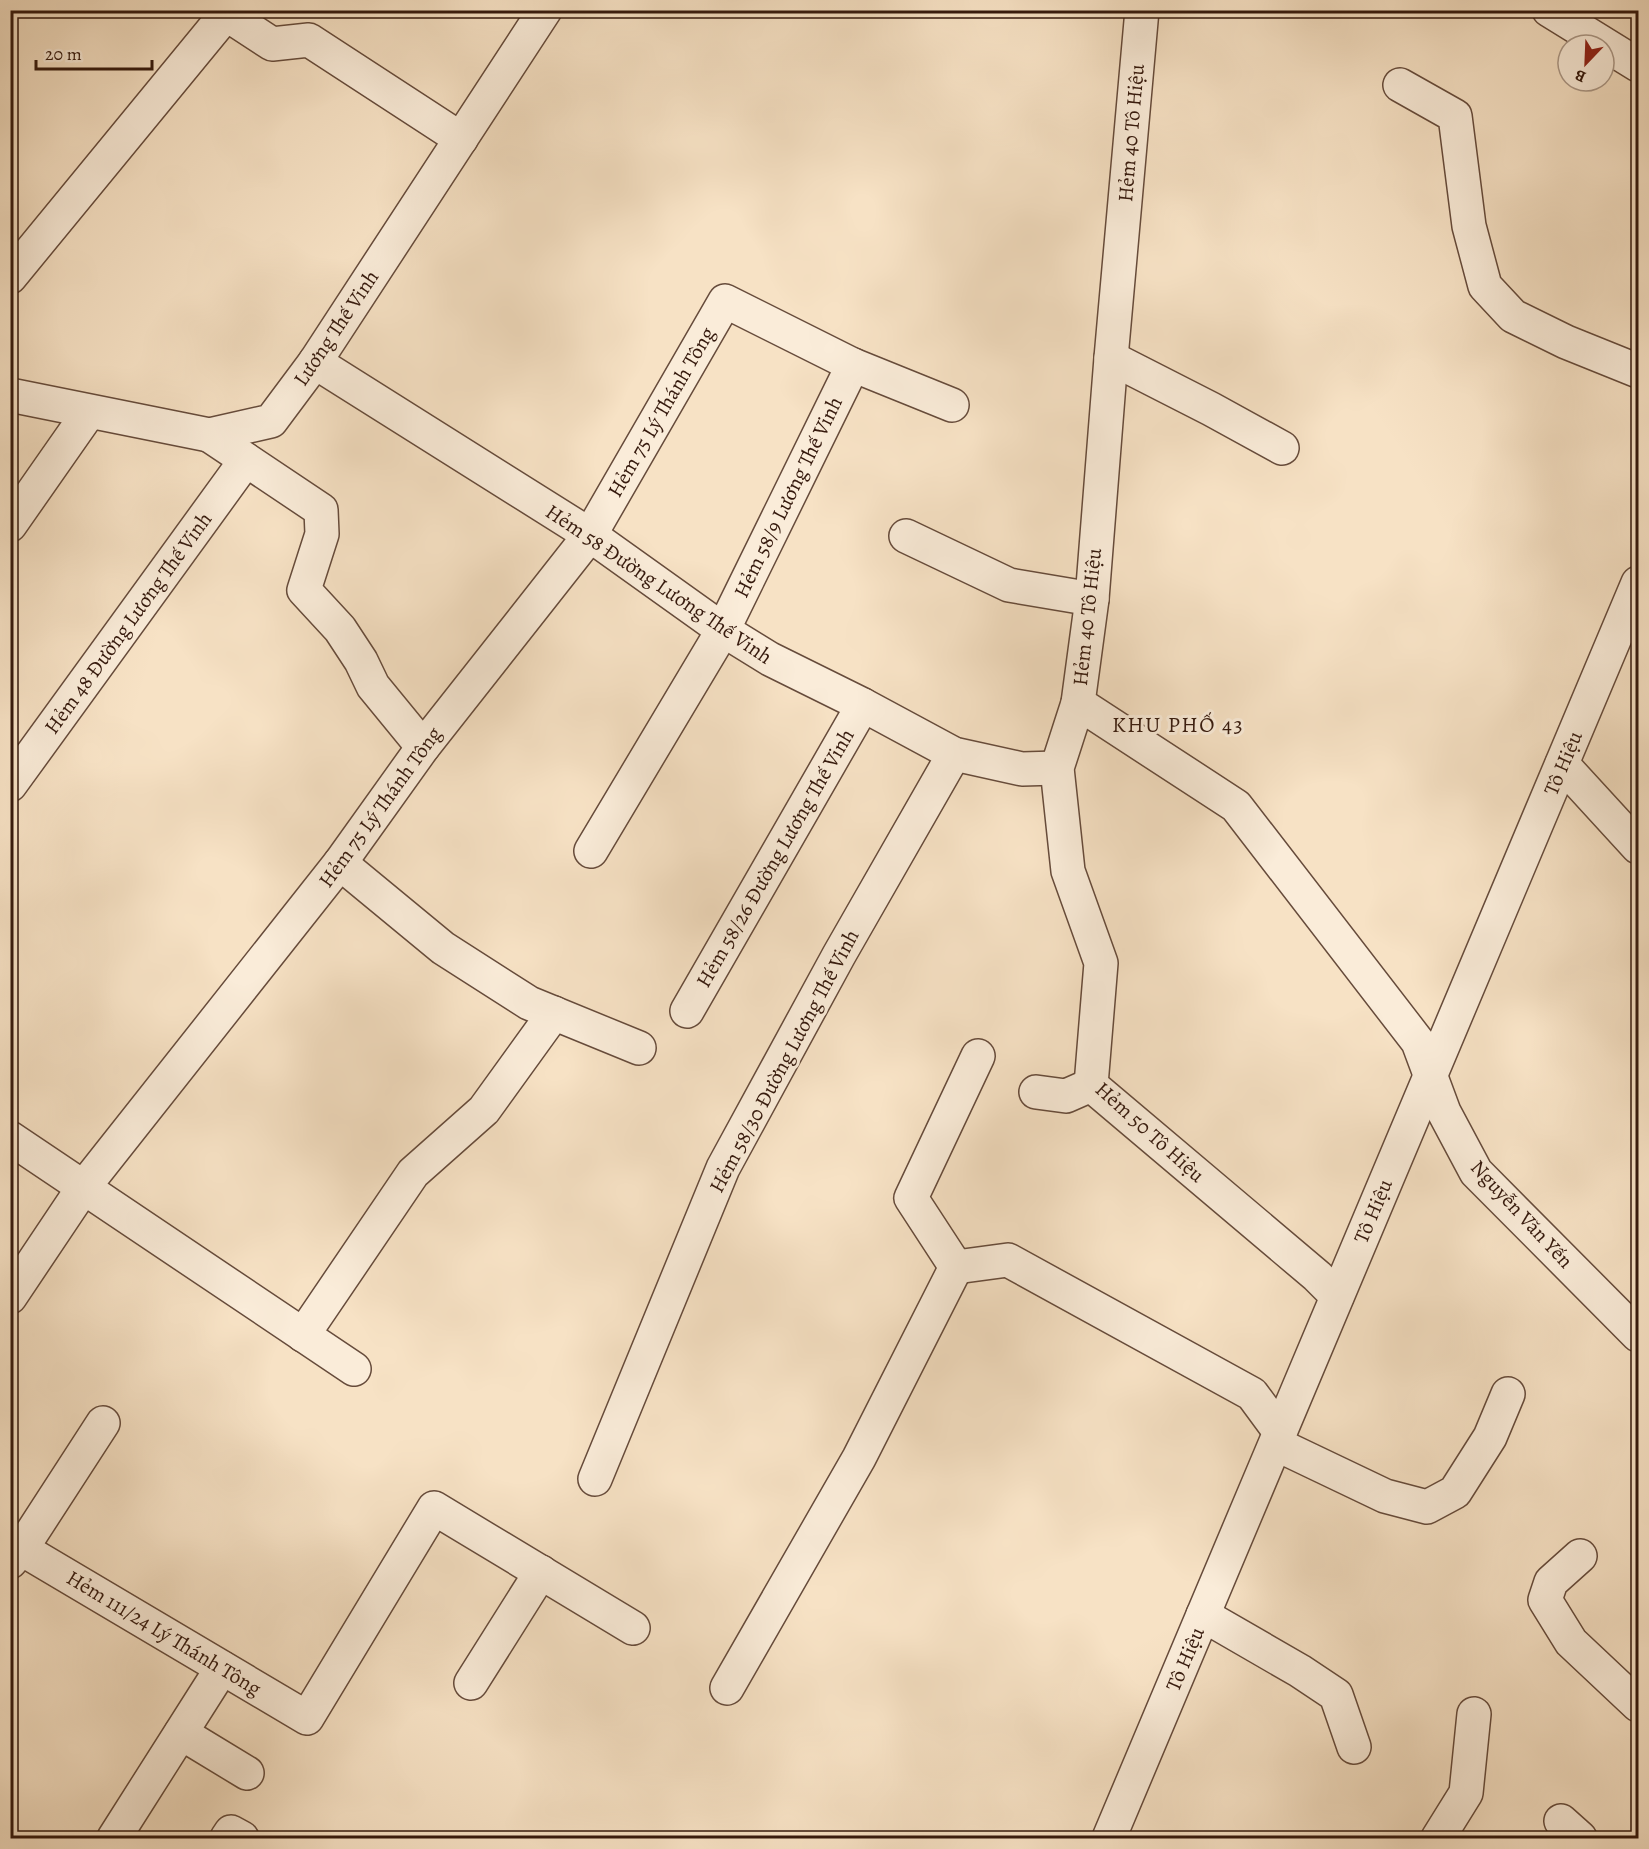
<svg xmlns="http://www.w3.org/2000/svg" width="1649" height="1849" font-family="Alegreya,serif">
<rect width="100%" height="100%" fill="#f7e2c5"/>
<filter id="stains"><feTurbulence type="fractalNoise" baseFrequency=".00333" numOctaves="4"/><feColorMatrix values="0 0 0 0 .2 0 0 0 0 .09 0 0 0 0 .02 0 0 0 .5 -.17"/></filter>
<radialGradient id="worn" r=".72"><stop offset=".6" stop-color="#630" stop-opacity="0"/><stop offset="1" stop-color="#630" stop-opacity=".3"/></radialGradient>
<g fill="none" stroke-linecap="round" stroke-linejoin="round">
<!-- minor casing -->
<g stroke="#664b3b" stroke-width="36">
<g id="minor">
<polyline points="1142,10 1111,358 1092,599 1078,703 1236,806 1418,1042 1444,1112 1476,1172 1638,1335"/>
<polyline points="1549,10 1638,65"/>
<polyline points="1400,85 1455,116 1469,226 1485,286 1513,316 1566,342 1638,371"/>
<polyline points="10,277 226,14 272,44 309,40 461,139"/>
<polyline points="1111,358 1211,409 1282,448"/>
<polyline points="315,362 590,535 723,630 770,659 863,705 954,754 1022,769 1057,768"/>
<polyline points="10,395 209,435 271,421 315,362 545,10"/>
<polyline points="209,435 321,510 322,534 304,590 340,629 361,661 373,686 423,747"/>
<polyline points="10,525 89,412"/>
<polyline points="906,536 1009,585 1092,599"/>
<polyline points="1078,703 1057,768 1068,871 1101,963 1091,1085 1317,1276 1337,1296"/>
<polyline points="1562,764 1638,847"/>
<polyline points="10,785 246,460"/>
<polyline points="591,851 723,630 853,365"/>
<polyline points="340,863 443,948 529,1003 639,1048"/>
<polyline points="687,1011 863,705"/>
<polyline points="1036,1092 1066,1096 1091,1085"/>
<polyline points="10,1138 354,1369"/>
<polyline points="956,1267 1008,1260 1252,1394 1280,1432"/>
<polyline points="956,1267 911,1198 978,1056"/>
<polyline points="10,1297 83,1188 340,863 423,747 590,535 725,301 853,365 952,405"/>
<polyline points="303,1335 413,1173 484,1110 554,1013"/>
<polyline points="1276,1444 1385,1496 1427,1507 1455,1492 1490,1437 1508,1394"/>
<polyline points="595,1479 723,1168 839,955 954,754"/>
<polyline points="10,1542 307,1718 434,1508 633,1628"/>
<polyline points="1580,1556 1551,1582 1545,1600 1571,1642 1638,1705"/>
<polyline points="10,1562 22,1548 103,1423"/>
<polyline points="1203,1615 1300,1671 1336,1695 1354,1747"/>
<polyline points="471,1683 541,1572"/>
<polyline points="727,1688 859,1458 956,1267"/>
<polyline points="181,1733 247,1773"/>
<polyline points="1561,1821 1580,1838"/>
<polyline points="114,1838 222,1668"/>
<polyline points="227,1838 231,1832 242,1838"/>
<polyline points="1109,1838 1638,583"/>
<polyline points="1438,1838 1466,1793 1474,1714"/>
</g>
</g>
<!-- minor -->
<use href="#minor" stroke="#faecd9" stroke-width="33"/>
</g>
<g text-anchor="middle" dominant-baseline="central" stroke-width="6" stroke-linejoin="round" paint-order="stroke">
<!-- street labels -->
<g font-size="21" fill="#35190d" stroke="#faecd9">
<text transform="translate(1131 133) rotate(-85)">Hẻm 40 Tô Hiệu</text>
<text transform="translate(336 328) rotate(-56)">Lương Thế Vinh</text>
<text transform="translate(661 412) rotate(-60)">Hẻm 75 Lý Thánh Tông</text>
<text transform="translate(788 497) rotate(-64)">Hẻm 58/9 Lương Thế Vinh</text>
<text transform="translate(659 584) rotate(34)">Hẻm 58 Đường Lương Thế Vinh</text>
<text transform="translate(1087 617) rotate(-84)">Hẻm 40 Tô Hiệu</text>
<text transform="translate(128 623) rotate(-54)">Hẻm 48 Đường Lương Thế Vinh</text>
<text transform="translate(1563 763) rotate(-67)">Tô Hiệu</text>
<text transform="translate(380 807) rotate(-54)">Hẻm 75 Lý Thánh Tông</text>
<text transform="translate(775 858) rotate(-60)">Hẻm 58/26 Đường Lương Thế Vinh</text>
<text transform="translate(784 1061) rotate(-62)">Hẻm 58/30 Đường Lương Thế Vinh</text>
<text transform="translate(1150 1132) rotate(42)">Hẻm 50 Tô Hiệu</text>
<text transform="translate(1373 1211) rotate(-67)">Tô Hiệu</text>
<text transform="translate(1522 1214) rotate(47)">Nguyễn Văn Yến</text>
<text transform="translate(164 1633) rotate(31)">Hẻm 111/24 Lý Thánh Tông</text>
<text transform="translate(1185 1659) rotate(-67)">Tô Hiệu</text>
</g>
<!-- neighbourhood labels -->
<g font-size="22" letter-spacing="1.5" fill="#35190d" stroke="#faecd9">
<text x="1178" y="725">KHU PHỐ 43</text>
</g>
</g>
<!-- margin -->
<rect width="1649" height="1849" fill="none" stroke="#f7e2c5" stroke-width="36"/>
<rect x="12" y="12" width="1625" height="1825" fill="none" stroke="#35190d" stroke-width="3"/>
<rect x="18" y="18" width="1613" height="1813" fill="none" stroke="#35190d" stroke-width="1.5"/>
<!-- north arrow -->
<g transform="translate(1586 63) rotate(203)"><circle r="28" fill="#faecd9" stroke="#ab9887" stroke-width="1.5"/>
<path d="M0-4.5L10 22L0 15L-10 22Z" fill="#8f2418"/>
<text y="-9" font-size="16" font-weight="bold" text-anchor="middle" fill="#35190d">B</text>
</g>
<!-- scale -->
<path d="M36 60v9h116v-9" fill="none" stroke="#35190d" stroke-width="3"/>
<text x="45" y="60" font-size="18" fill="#35190d" stroke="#faecd9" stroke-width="4.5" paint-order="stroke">20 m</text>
<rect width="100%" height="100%" filter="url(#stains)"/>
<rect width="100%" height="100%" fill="url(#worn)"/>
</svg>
